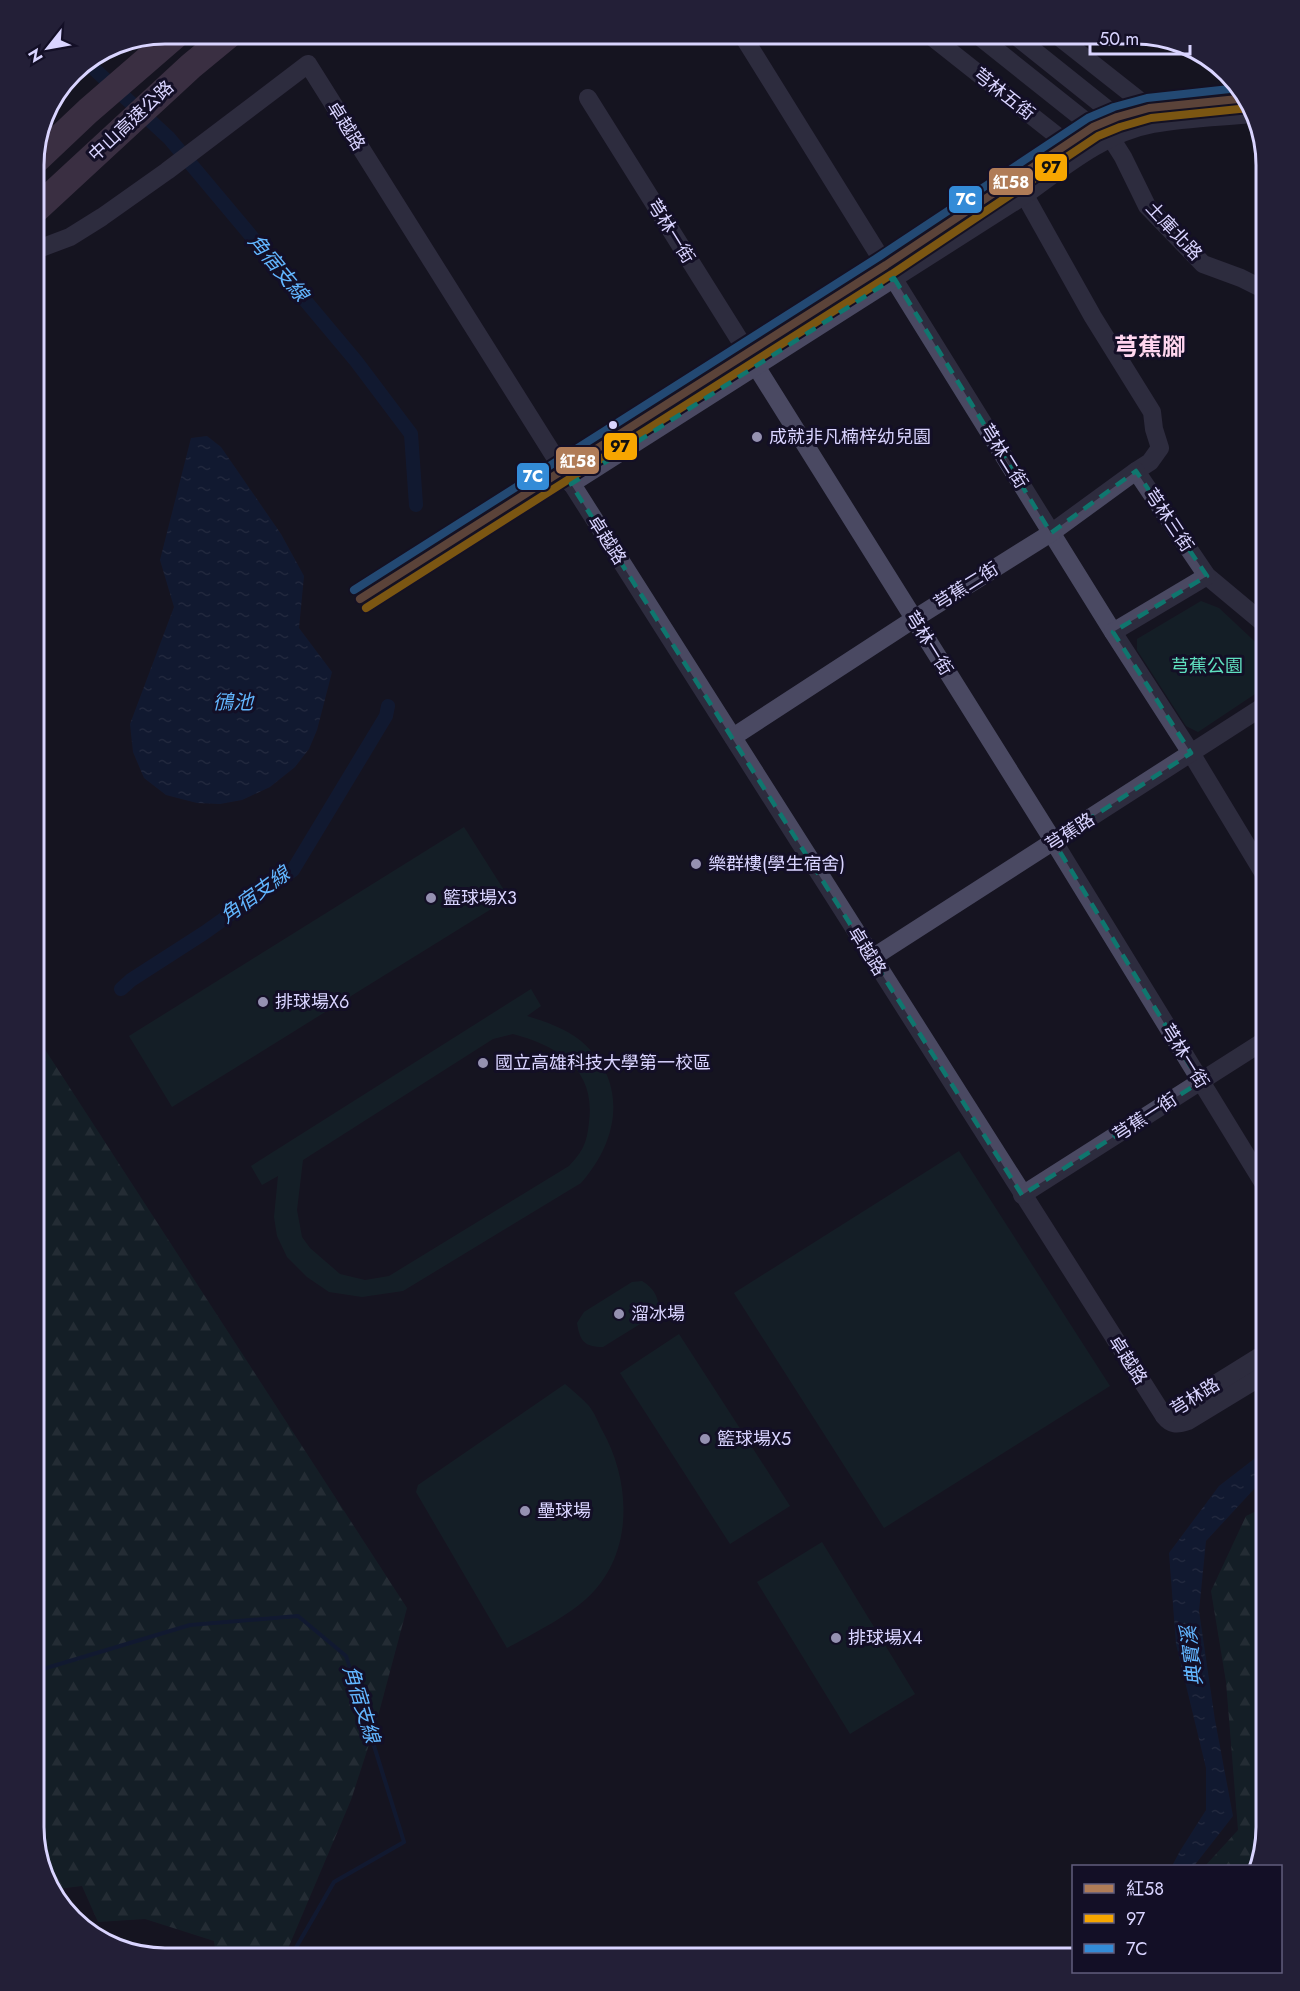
<svg xmlns="http://www.w3.org/2000/svg" width="1300" height="1991" font-family="Jost,'Noto Sans TC',sans-serif">
<defs>
<pattern id="forest-firs" width="22" height="20" patternUnits="userSpaceOnUse" patternTransform="scale(1.5)"><rect width="22" height="20" fill="#132c2d"/><path d="M5 1l3.5 6h-7zM16 11l3.5 6h-7z" fill="#354a4c"/></pattern>
<pattern id="water-ripples" width="26" height="14" patternUnits="userSpaceOnUse" patternTransform="scale(1.5)"><rect width="26" height="14" fill="#0d2144"/><path d="M2 4q2-2 4 0t4 0M15 11q2-2 4 0t4 0" fill="none" stroke="#304060"/></pattern>
</defs>
<rect width="100%" height="100%" fill="#161421"/>
<!-- green -->
<g fill="#132c2d" fill-rule="evenodd">
<polygon points="1201,601 1219,608 1267,653 1267,686 1198,732 1186,726 1137,650 1137,639"/>
<polygon points="464,827 509,898 172,1107 129,1036"/>
<path d="M531 989 541 1006 527 1016C546 1022 565 1028 581 1041 629 1082 619 1140 581 1183L403 1291 362 1297 329 1292 307 1277 287 1257 277 1236 274 1217 278 1176 262 1185 251 1166ZM513 1034C558 1046 596 1069 589 1122 587 1143 583 1151 569 1166L389 1276 365 1280 340 1274 310 1248 302 1237 297 1210 303 1160 493 1039Z"/>
<polygon points="959,1151 1110,1386 884,1528 734,1293"/>
<path d="M642 1281C653 1288 657 1294 659 1307L653 1316 603 1347C584 1347 580 1341 577 1323L584 1312 632 1282Z"/>
<polygon points="679,1334 790,1506 730,1544 620,1373"/>
<path d="M565 1384C573 1391 582 1398 589 1406 594 1412 598 1422 602 1430 632 1483 634 1556 586 1599 566 1617 531 1635 507 1648L416 1492 418 1485Z"/>
<polygon points="822,1542 915,1694 850,1734 757,1582"/>
</g>
<!-- forest -->
<g fill="url(#forest-firs)">
<polygon points="33,1031 407,1608 377,1720 351,1800 284,1958 216,1958 214,1941 145,1919 98,1922 82,1886 50,1890 33,1826"/>
<polygon points="1267,1506 1267,1827 1256,1866 1205,1866 1238,1830 1226,1682 1211,1591 1246,1516"/>
</g>
<!-- water -->
<g fill="url(#water-ripples)">
<polygon points="207,436 221,447 281,534 304,576 299,628 332,672 317,730 309,749 295,767 270,787 242,800 220,804 197,803 166,795 144,778 133,752 130,724 174,607 160,560 191,438"/>
<polygon points="1267,1449 1267,1475 1206,1541 1199,1611 1215,1720 1233,1816 1194,1866 1172,1866 1180,1851 1206,1810 1206,1768 1176,1644 1169,1553 1219,1486"/>
</g>
<g fill="none" stroke-linecap="round" stroke-linejoin="round">
<!-- stream -->
<g stroke="#0d2144" stroke-width="4">
<polyline points="33,1077 44,1063"/>
<polyline points="33,1672 190,1625 298,1616 346,1656 404,1842 334,1882 290,1958"/>
</g>
<!-- canal -->
<g stroke="#0d2144" stroke-width="14">
<polyline points="82,65 92,67 169,138 356,361 411,434 416,505"/>
<polyline points="121,989 131,980 204,933 293,870 386,716 388,706"/>
</g>
<!-- minor -->
<g stroke="#4a4962" stroke-width="18">
<polyline points="741,33 1113,632 1191,753 1267,879"/>
<polyline points="927,33 1075,150"/>
<polyline points="975,33 1093,127 1111,138 1123,157 1147,206 1203,264 1241,278 1267,291"/>
<polyline points="1012,33 1117,117 1115,125"/>
<polyline points="1054,33 1149,108 1151,117"/>
<polyline points="588,98 1054,842 1267,1189"/>
<polyline points="1019,185 1093,317 1152,412 1154,429 1160,448 1150,462 1136,471 1207,576 1267,626"/>
<path d="M33 251 70 237 102 217 167 171 308 64 563 470 1164 1416C1171 1425 1177 1425 1188 1421L1267 1373"/>
<polyline points="563,470 1016,180 1093,127 1117,117 1149,108 1248,98"/>
<path d="M571 484 1025 195C1064 167 1104 133 1153 124 1183 118 1222 117 1253 114"/>
<polyline points="1113,632 1207,576"/>
<polyline points="733,737 914,619 1051,533 1136,471"/>
<polyline points="872,958 1267,704"/>
<polyline points="1022,1195 1267,1039"/>
<polyline points="1164,1416 1267,1352"/>
</g>
<!-- highway -->
<g stroke="#67516a" stroke-width="27">
<polyline points="33,163 88,111 178,33"/>
<polyline points="33,212 191,66 231,33"/>
</g>
<!-- bus-1 casing -->
<g stroke="#130f26" stroke-width="12">
<polyline id="bus-1" points="360,599 886,265 1093,127 1117,117 1149,108 1248,98"/>
</g>
<!-- bus-2 casing -->
<g stroke="#130f26" stroke-width="12">
<polyline id="bus-2" points="366,608 892,274 1098,136 1120,127 1151,118 1249,108"/>
</g>
<!-- bus-3 casing -->
<g stroke="#130f26" stroke-width="12">
<polyline id="bus-3" points="354,590 880,256 1088,118 1114,107 1147,98 1239,88"/>
</g>
<!-- bus-1 -->
<use href="#bus-1" stroke="#b07c57" stroke-width="8"/>
<!-- bus-2 -->
<use href="#bus-2" stroke="#f7a600" stroke-width="8"/>
<!-- bus-3 -->
<use href="#bus-3" stroke="#338bd7" stroke-width="8"/>
</g>
<!-- marked area -->
<path d="M0 0H1300V1991H0ZM894 278 1051 533 1136 471 1207 576 1113 632 1191 753 1054 842 1200 1082 1022 1195 571 484Z" fill="#161421" fill-opacity=".55" fill-rule="evenodd"/>
<path fill="none" stroke="#0f766e" stroke-width="4.5" stroke-dasharray="12 8" stroke-linejoin="round" d="M894 278 1051 533 1136 471 1207 576 1113 632 1191 753 1054 842 1200 1082 1022 1195 571 484Z"/>
<!-- markers -->
<circle fill="#d9d4ff" stroke="#130f26" stroke-width="2" cx="613" cy="425" r="5"/>
<g fill="#9591b1" stroke="#130f26" stroke-width="2">
<circle cx="757" cy="437" r="6"/>
<circle cx="696" cy="864" r="6"/>
<circle cx="431" cy="898" r="6"/>
<circle cx="263" cy="1002" r="6"/>
<circle cx="483" cy="1063" r="6"/>
<circle cx="619" cy="1314" r="6"/>
<circle cx="705" cy="1439" r="6"/>
<circle cx="525" cy="1511" r="6"/>
<circle cx="836" cy="1638" r="6"/>
</g>
<g text-anchor="middle" dominant-baseline="central" stroke-width="6" stroke-linejoin="round" paint-order="stroke">
<!-- street labels -->
<g font-size="18" fill="#d9d4ff" stroke="#130f26">
<text transform="translate(1004 94) rotate(38)">芎林五街</text>
<text transform="translate(131 121) rotate(-43)">中山高速公路</text>
<text transform="translate(346 126) rotate(58)">卓越路</text>
<text transform="translate(671 231) rotate(58)">芎林一街</text>
<text transform="translate(1174 231) rotate(47)">土庫北路</text>
<text transform="translate(1004 456) rotate(58)">芎林二街</text>
<text transform="translate(1169 520) rotate(56)">芎林三街</text>
<text transform="translate(607 540) rotate(57)">卓越路</text>
<text transform="translate(966 586) rotate(-32)">芎蕉二街</text>
<text transform="translate(929 643) rotate(58)">芎林一街</text>
<text transform="translate(1070 832) rotate(-33)">芎蕉路</text>
<text transform="translate(867 951) rotate(58)">卓越路</text>
<text transform="translate(1185 1056) rotate(58)">芎林一街</text>
<text transform="translate(1145 1117) rotate(-33)">芎蕉一街</text>
<text transform="translate(1128 1360) rotate(57)">卓越路</text>
<text transform="translate(1195 1397) rotate(-32)">芎林路</text>
</g>
<!-- poi labels -->
<g font-size="18" fill="#d9d4ff" stroke="#130f26" text-anchor="start">
<text x="769" y="437">成就非凡楠梓幼兒園</text>
<text x="708" y="864">樂群樓(學生宿舍)</text>
<text x="443" y="898">籃球場X3</text>
<text x="275" y="1002">排球場X6</text>
<text x="495" y="1063">國立高雄科技大學第一校區</text>
<text x="631" y="1314">溜冰場</text>
<text x="717" y="1439">籃球場X5</text>
<text x="537" y="1511">壘球場</text>
<text x="848" y="1638">排球場X4</text>
</g>
<!-- park labels -->
<g font-size="18" fill="#5fe0c0" stroke="#130f26">
<text x="1207" y="666">芎蕉公園</text>
</g>
<!-- water labels -->
<g font-size="20" font-style="italic" fill="#62b6ff" stroke="#130f26">
<text transform="translate(278 268) rotate(50)">角宿支線</text>
<text x="233" y="702">鴴池</text>
<text transform="translate(255 895) rotate(-36)">角宿支線</text>
<text transform="translate(1192 1656) rotate(-97)">典寶溪</text>
<text transform="translate(361 1704) rotate(73)">角宿支線</text>
</g>
<!-- district labels -->
<g font-size="24" font-weight="bold" fill="#ffd6f0" stroke="#130f26">
<text x="1150" y="346">芎蕉腳</text>
</g>
</g>
<!-- crop -->
<path d="M0 0H1300V1991H0ZM165 44H1135A121 121 0 0 1 1256 165V1827A121 121 0 0 1 1135 1948H165A121 121 0 0 1 44 1827V165A121 121 0 0 1 165 44Z" fill="#231f37" fill-rule="evenodd"/>
<path fill="none" stroke="#d9d4ff" stroke-width="3" d="M165 44H1135A121 121 0 0 1 1256 165V1827A121 121 0 0 1 1135 1948H165A121 121 0 0 1 44 1827V165A121 121 0 0 1 165 44Z"/>
<g stroke="#130f26" stroke-width="2">
<rect x="1034" y="153" width="34" height="29" rx="6" fill="#f7a600"/>
<rect x="988" y="167" width="46" height="29" rx="6" fill="#b07c57"/>
<rect x="948" y="185" width="35" height="29" rx="6" fill="#338bd7"/>
<rect x="603" y="432" width="35" height="29" rx="6" fill="#f7a600"/>
<rect x="555" y="446" width="45" height="29" rx="6" fill="#b07c57"/>
<rect x="516" y="462" width="34" height="29" rx="6" fill="#338bd7"/>
</g>
<g font-size="16" text-anchor="middle" font-weight="bold" fill="#fff">
<text x="1011" y="188">紅58</text>
<text x="966" y="205">7C</text>
<text x="578" y="467">紅58</text>
<text x="533" y="482">7C</text>
</g>
<g font-size="16" text-anchor="middle" font-weight="bold" fill="#111">
<text x="1051" y="173">97</text>
<text x="620" y="452">97</text>
</g>
<!-- legend -->
<rect x="1072" y="1865" width="210" height="108" fill="#130f26" stroke="#625e7d" stroke-width="1.5"/>
<rect x="1084" y="1884" width="30" height="9" fill="#b07c57" stroke="#625e7d" stroke-width="1.5"/>
<text x="1126" y="1895" font-size="18" fill="#d9d4ff">紅58</text>
<rect x="1084" y="1914" width="30" height="9" fill="#f7a600" stroke="#625e7d" stroke-width="1.5"/>
<text x="1126" y="1925" font-size="18" fill="#d9d4ff">97</text>
<rect x="1084" y="1944" width="30" height="9" fill="#338bd7" stroke="#625e7d" stroke-width="1.5"/>
<text x="1126" y="1955" font-size="18" fill="#d9d4ff">7C</text>
<!-- north arrow -->
<g transform="translate(48 48) rotate(239)" stroke="#130f26" stroke-width="4.5" paint-order="stroke">
<path d="M0-4.5L10 22L0 15L-10 22Z" fill="#d9d4ff"/>
<text y="-9" font-size="16" font-weight="bold" text-anchor="middle" fill="#d9d4ff">N</text>
</g>
<!-- scale -->
<path d="M1090 45v9h100v-9" fill="none" stroke="#d9d4ff" stroke-width="3"/>
<text x="1099" y="45" font-size="18" fill="#d9d4ff" stroke="#130f26" stroke-width="4.5" paint-order="stroke">50 m</text>
</svg>
